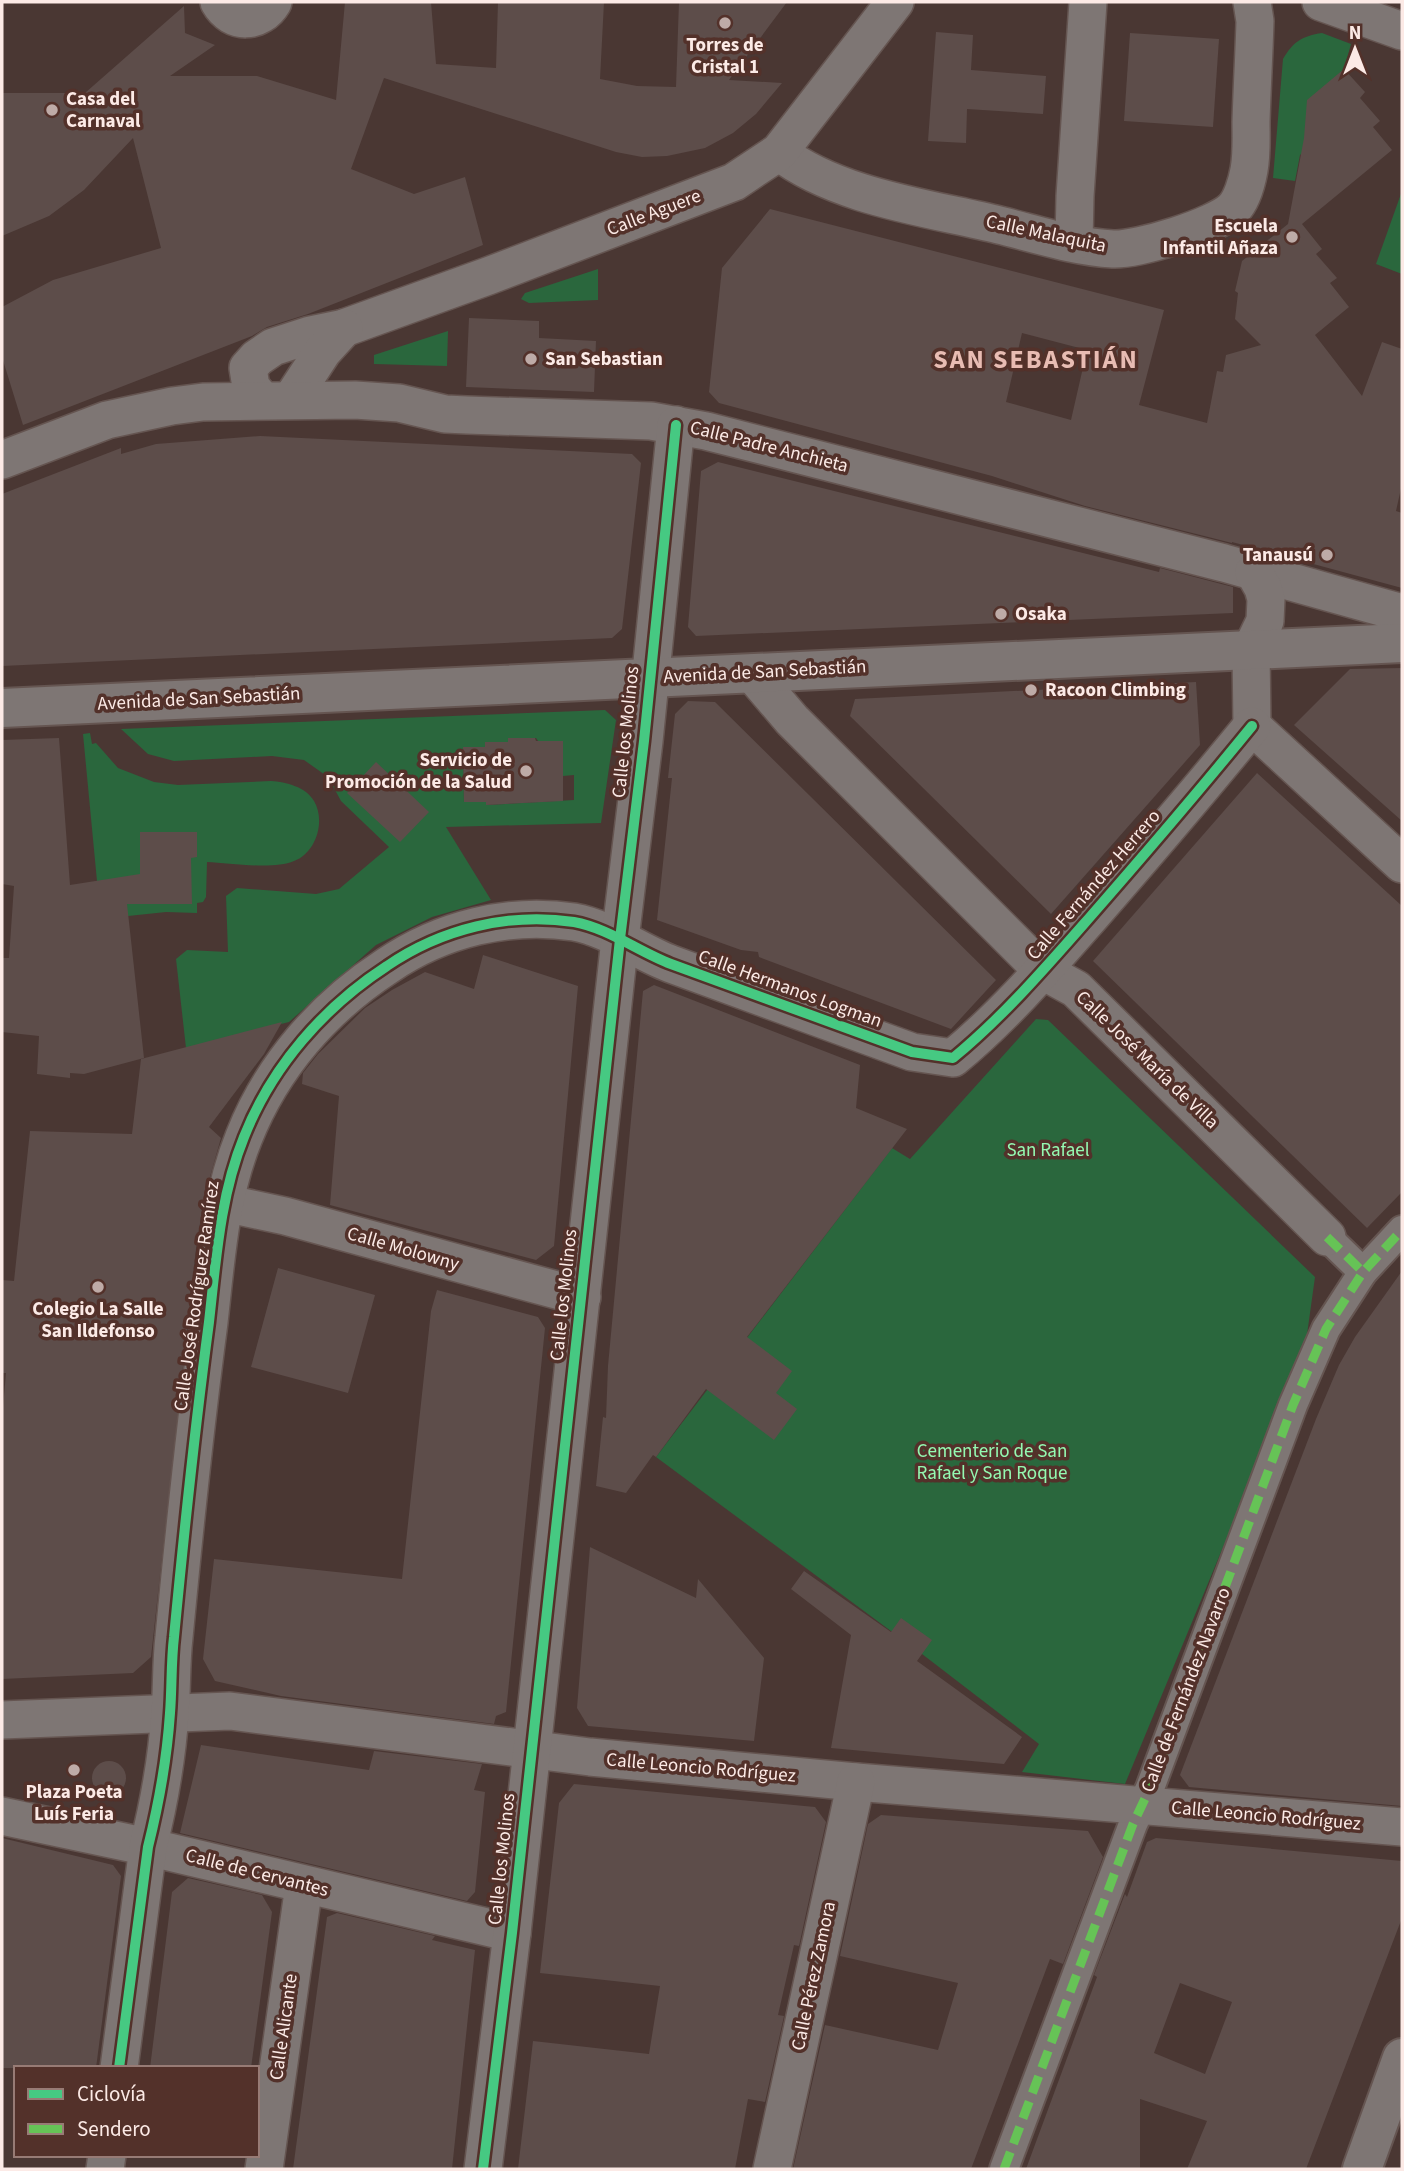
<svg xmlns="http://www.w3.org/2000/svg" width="1404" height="2171" font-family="'Source Sans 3',sans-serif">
<rect width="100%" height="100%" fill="#4a3733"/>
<!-- green -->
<g fill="#2a673d" fill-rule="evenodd">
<path d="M1322 33 1351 44 1344 69 1310 146 1300 155 1295 181 1273 178 1283 59C1293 42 1302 36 1322 33Z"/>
<polygon points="1402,191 1402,274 1376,264"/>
<polygon points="598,269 598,300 529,303 521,299 525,293"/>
<polygon points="448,331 447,366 374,364 374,355"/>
<path d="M605 710 616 720 601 823 446 827 491 900 432 917 376 945 289 1022 186 1048 176 959 187 950 228 952 226 896 237 888 316 894 339 889 389 847 341 801 328 777 304 760 272 756 174 761 148 754 121 729ZM509 738H536L563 776 574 775V800L486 805V802H464L463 747H485V742H508Z"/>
<path d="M90 733 92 744 96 743 118 768 154 782 178 785 271 781C286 782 306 787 314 801 326 821 316 853 294 861 273 870 230 863 207 862L206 897 203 902 197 903V913L166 912 128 916 97 881 83 734Z"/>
<polygon points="1036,1019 1048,1020 1315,1277 1305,1349 1125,1784 1022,1772 1039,1744 922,1654 656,1457 892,1148 910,1159"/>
</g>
<!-- building -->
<g fill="#5d4d4a" fill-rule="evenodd">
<polygon points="345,2 431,2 436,64 496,68 498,2 604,2 600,79 637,86 676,87 679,2 787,2 729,80 782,83 756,114 733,133 705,148 667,156 642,157 616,152 384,78 351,169 414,194 465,177 483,245 308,314 267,327 252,336 23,425 2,357 2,307 53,280 161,248 133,138 84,190 49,216 2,236 2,93 85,93 184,6 185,33 215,45 170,76 257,76 336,100"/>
<polygon points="936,32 973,35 971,70 1046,76 1043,114 967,109 966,143 928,141"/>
<polygon points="1130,33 1219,39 1213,127 1124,121"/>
<path d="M1344 69 1365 92 1360 98 1380 121 1373 127 1392 150 1302 224 1322 249 1316 254 1337 278 1330 283 1349 307 1315 335 1362 396 1382 342 1402 349V484L1396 511 1402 513V588L1232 542V543L1085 506 992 476 719 403 709 392 722 268 770 209 1164 310 1139 405 1207 423 1217 371 1223 372 1226 355 1261 345 1235 319 1238 293 1235 291 1242 261 1288 224 1304 138 1307 100ZM1022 333 1087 350 1071 420 1006 402Z"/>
<polygon points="469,318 539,321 539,338 596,341 594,392 466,387"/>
<polygon points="260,436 632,454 641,463 622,629 612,638 2,666 2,494 121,448 121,454 156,444"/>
<polygon points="718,462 1159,572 1160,568 1233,587 1233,613 696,636 688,627 701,471"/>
<polygon points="1402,668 1402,821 1294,725 1350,669"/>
<polygon points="1196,682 1200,745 1051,914 850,716 855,699"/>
<polygon points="688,701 715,702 996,980 951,1029 759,957 758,952 741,950 657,920 672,778 668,778 675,714"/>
<polygon points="59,738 70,885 140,874 140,832 197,832 197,857 191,858 192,904 127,904 144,1058 84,1074 70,1073 70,1078 37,1074 39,1036 2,1032 2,958 9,958 14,886 2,884 2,740"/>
<polygon points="508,738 535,738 536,741 563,741 563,801 486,805 486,802 464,802 463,747 485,747 485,742 508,742"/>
<polygon points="376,762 429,812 400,842 347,793"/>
<polygon points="1257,773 1402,906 1402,1192 1367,1228 1093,961"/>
<polygon points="483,955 578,986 554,1246 536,1260 330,1205 339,1096 302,1084 303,1073 318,1054 365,1008 392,990 425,972 474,989"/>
<polygon points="654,985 860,1065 856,1108 907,1129 747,1337 792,1371 776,1393 797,1409 774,1440 706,1389 656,1457 653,1455 626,1493 596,1486 603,1417 606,1418 608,1366 643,991"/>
<polygon points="282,1022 264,1054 209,1127 221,1138 204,1198 196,1249 151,1657 133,1673 2,1679 2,1419 6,1373 2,1373 2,1280 14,1281 30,1131 132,1134 141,1059"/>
<polygon points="278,1268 375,1295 348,1393 251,1367"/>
<polygon points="1402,1271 1402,1806 1189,1787 1180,1775 1316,1419 1339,1365 1355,1337"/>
<polygon points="437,1290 538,1317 545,1328 506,1712 496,1716 494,1724 281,1696 215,1681 203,1659 214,1559 402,1579 431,1311"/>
<polygon points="590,1547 696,1598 698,1579 764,1658 754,1741 588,1726 577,1708"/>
<polygon points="804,1571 891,1632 901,1618 932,1640 917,1661 1022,1737 1004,1764 831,1748 851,1635 791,1589"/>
<polygon points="201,1745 369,1770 374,1751 482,1764 474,1790 485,1792 475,1892 467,1901 180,1833"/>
<circle cx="109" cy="1778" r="17"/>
<polygon points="574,1784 815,1807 826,1822 799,1946 794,1945 778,2015 784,2016 765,2102 748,2099 735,2169 518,2169 533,2041 649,2054 654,2023 660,1986 540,1973 559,1803"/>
<polygon points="881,1815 1088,1831 1103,1857 1063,1964 1050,1959 971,2169 793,2169 825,2025 938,2050 958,1983 840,1956 868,1824"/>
<polygon points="2,1838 113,1865 121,1876 96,2068 2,2068"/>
<path d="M1156 1838 1402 1861V1918L1306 2169H1187L1207 2121 1140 2099V2169H1026L1097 1977 1094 1975 1125 1894 1127 1897 1147 1842ZM1180 1983 1232 2002 1205 2074 1154 2053Z"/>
<polygon points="188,1878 262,1895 272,1912 251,2068 150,2068 172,1892"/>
<polygon points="337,1913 435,1936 432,1940 475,1950 452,2169 293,2169 327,1917"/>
</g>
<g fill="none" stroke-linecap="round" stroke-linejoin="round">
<!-- pedestrian casing -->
<g stroke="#655551" stroke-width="32">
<g id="pedestrian">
<polyline points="1327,1237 1363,1272"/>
<polyline points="1004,2169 1133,1824 1150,1788 1293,1405 1326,1329 1363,1272 1402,1230"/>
</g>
</g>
<!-- minor casing -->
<g stroke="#655551" stroke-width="40">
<g id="minor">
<path d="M219 2C232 25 260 24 273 2"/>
<polyline points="1321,2 1402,31"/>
<path d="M779 152C837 197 929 208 999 225 1036 234 1075 247 1113 249 1138 250 1216 226 1233 209 1242 200 1247 181 1249 170 1252 154 1251 137 1251 122 1252 88 1254 55 1255 21L1252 2"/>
<polyline points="1074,242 1075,196 1088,2"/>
<polyline points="262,400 251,387 248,368 257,358 273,347 310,335 344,328 488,276 734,182 779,152 895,2"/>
<polyline points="291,400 323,351 344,328"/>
<polyline points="2,460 107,420 172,406 203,402 355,400 399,403 445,414 467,415 651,421 706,431 1224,563 1402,613"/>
<polyline points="1254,572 1263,588 1266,599 1265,621 1251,650 1252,726 1402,864"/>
<polyline points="752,673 792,720 1043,971 1076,989 1327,1237"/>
<polyline points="224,1203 285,1216 582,1297"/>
<polyline points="2,1720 230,1711 590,1757 856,1782 1402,1827"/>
<polyline points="2,1816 148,1847 512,1933"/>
<path d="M119 2068 148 1847C159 1803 167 1758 170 1713 172 1688 171 1662 174 1637 184 1532 195 1427 209 1322 216 1260 220 1196 244 1137 272 1066 324 1007 387 966 441 929 509 912 574 922 608 928 639 952 671 964 751 994 832 1022 912 1052L953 1058C1003 1017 1047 966 1090 917 1145 854 1199 791 1252 726"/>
<polyline points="105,2169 107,2155"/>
<polyline points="264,2169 304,1885"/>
<polyline points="483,2169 512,1933 620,939 644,741 676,425"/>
<polyline points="772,2169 856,1782"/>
</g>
</g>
<!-- tertiary casing -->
<g stroke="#655551" stroke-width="42">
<g id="tertiary">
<polyline points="2,708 1402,643"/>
<polyline points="1362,2169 1402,2058"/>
</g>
</g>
<!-- pedestrian -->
<use href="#pedestrian" stroke="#7e7674" stroke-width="28"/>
<!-- minor -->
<use href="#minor" stroke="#7e7674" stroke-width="37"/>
<!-- tertiary -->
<use href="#tertiary" stroke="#7e7674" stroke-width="38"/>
<!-- quiet -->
<g stroke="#66c356" stroke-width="9" stroke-dasharray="18 9" stroke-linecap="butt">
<polyline points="1327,1237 1363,1272"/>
<polyline points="1004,2169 1133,1824 1150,1788 1293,1405 1326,1329 1363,1272 1402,1230"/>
</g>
<!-- cycleway casing -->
<g stroke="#53312a" stroke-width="15">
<g id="cycleway">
<path d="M119 2068 148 1847C159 1803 167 1758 170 1713 172 1688 171 1662 174 1637 184 1532 195 1427 209 1322 216 1260 220 1196 244 1137 272 1066 324 1007 387 966 441 929 509 912 574 922 608 928 639 952 671 964 751 994 832 1022 912 1052L953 1058C1003 1017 1047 966 1090 917 1145 854 1199 791 1252 726"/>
<polyline points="483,2169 512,1933 620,939 644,741 676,425"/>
</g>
</g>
<!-- cycleway -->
<use href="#cycleway" stroke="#46c982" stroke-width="10"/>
</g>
<!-- markers -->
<g fill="#beaba7" stroke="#53312a" stroke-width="2.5">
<circle cx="725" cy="23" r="7"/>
<circle cx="52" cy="110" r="7"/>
<circle cx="1292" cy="237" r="7"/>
<circle cx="531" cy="359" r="7"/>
<circle cx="1327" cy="555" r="7"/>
<circle cx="1001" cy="614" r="7"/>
<circle cx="1031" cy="690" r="7"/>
<circle cx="526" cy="771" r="7"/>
<circle cx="98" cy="1287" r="7"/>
<circle cx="74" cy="1770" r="7"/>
</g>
<g text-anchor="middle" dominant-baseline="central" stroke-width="7" stroke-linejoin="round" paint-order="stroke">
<!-- poi labels -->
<g font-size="19" font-weight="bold" fill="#fceae6" stroke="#53312a" text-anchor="start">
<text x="725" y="45" text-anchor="middle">Torres de<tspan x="725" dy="22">Cristal 1</tspan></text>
<text x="66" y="99">Casa del<tspan x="66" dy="22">Carnaval</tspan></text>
<text x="1278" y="226" text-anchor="end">Escuela<tspan x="1278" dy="22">Infantil Añaza</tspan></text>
<text x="545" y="359">San Sebastian</text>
<text x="1313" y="555" text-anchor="end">Tanausú</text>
<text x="1015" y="614">Osaka</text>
<text x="1045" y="690">Racoon Climbing</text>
<text x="512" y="760" text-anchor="end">Servicio de<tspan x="512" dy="22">Promoción de la Salud</tspan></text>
<text x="98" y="1309" text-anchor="middle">Colegio La Salle<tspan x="98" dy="22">San Ildefonso</tspan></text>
<text x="74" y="1792" text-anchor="middle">Plaza Poeta<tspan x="74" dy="22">Luís Feria</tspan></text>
</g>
<!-- street labels -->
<g font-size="19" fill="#fceae6" stroke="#53312a">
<text transform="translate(654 213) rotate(-21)">Calle Aguere</text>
<text transform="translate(1046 234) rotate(12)">Calle Malaquita</text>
<text transform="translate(769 447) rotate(14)">Calle Padre Anchieta</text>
<text transform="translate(765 672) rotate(-3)">Avenida de San Sebastián</text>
<text transform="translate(199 699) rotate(-3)">Avenida de San Sebastián</text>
<text transform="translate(626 732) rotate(-84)">Calle los Molinos</text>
<text transform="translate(1094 885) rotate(-49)">Calle Fernández Herrero</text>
<text transform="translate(790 989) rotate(20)">Calle Hermanos Logman</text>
<text transform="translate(1147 1060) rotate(44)">Calle José María de Villa</text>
<text transform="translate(403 1249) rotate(16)">Calle Molowny</text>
<text transform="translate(564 1295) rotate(-84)">Calle los Molinos</text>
<text transform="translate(197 1296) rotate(-82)">Calle José Rodríguez Ramírez</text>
<text transform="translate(1186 1690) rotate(-69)">Calle de Fernández Navarro</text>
<text transform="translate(701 1768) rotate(5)">Calle Leoncio Rodríguez</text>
<text transform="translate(1266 1816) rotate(5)">Calle Leoncio Rodríguez</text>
<text transform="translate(502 1859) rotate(-84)">Calle los Molinos</text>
<text transform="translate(257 1873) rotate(14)">Calle de Cervantes</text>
<text transform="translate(814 1976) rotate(-78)">Calle Pérez Zamora</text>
<text transform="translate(284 2027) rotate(-82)">Calle Alicante</text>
</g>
<!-- park labels -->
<g font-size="19" fill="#94f9b1" stroke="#53312a">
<text x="1048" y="1150">San Rafael</text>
<text x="992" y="1451">Cementerio de San<tspan x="992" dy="22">Rafael y San Roque</tspan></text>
</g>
<!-- district labels -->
<g font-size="26" font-weight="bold" letter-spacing="2" fill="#e8bcb3" stroke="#53312a">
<text x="1036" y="359">SAN SEBASTIÁN</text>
</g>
</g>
<!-- border -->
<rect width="1404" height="2171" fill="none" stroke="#fceae6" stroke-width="7"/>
<!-- legend -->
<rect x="14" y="2066" width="245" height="91" fill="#53312a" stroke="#977b75" stroke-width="2"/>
<rect x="28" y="2089" width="35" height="10" fill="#46c982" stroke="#977b75" stroke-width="2"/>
<text x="77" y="2101" font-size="21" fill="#fceae6">Ciclovía</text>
<rect x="28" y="2124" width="35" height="10" fill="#66c356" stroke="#977b75" stroke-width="2"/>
<text x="77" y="2136" font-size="21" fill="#fceae6">Sendero</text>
<!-- north arrow -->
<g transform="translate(1355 49)" stroke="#53312a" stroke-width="5" paint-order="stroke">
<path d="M0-5L12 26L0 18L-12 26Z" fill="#fceae6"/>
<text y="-10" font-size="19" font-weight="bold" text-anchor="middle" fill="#fceae6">N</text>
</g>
</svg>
